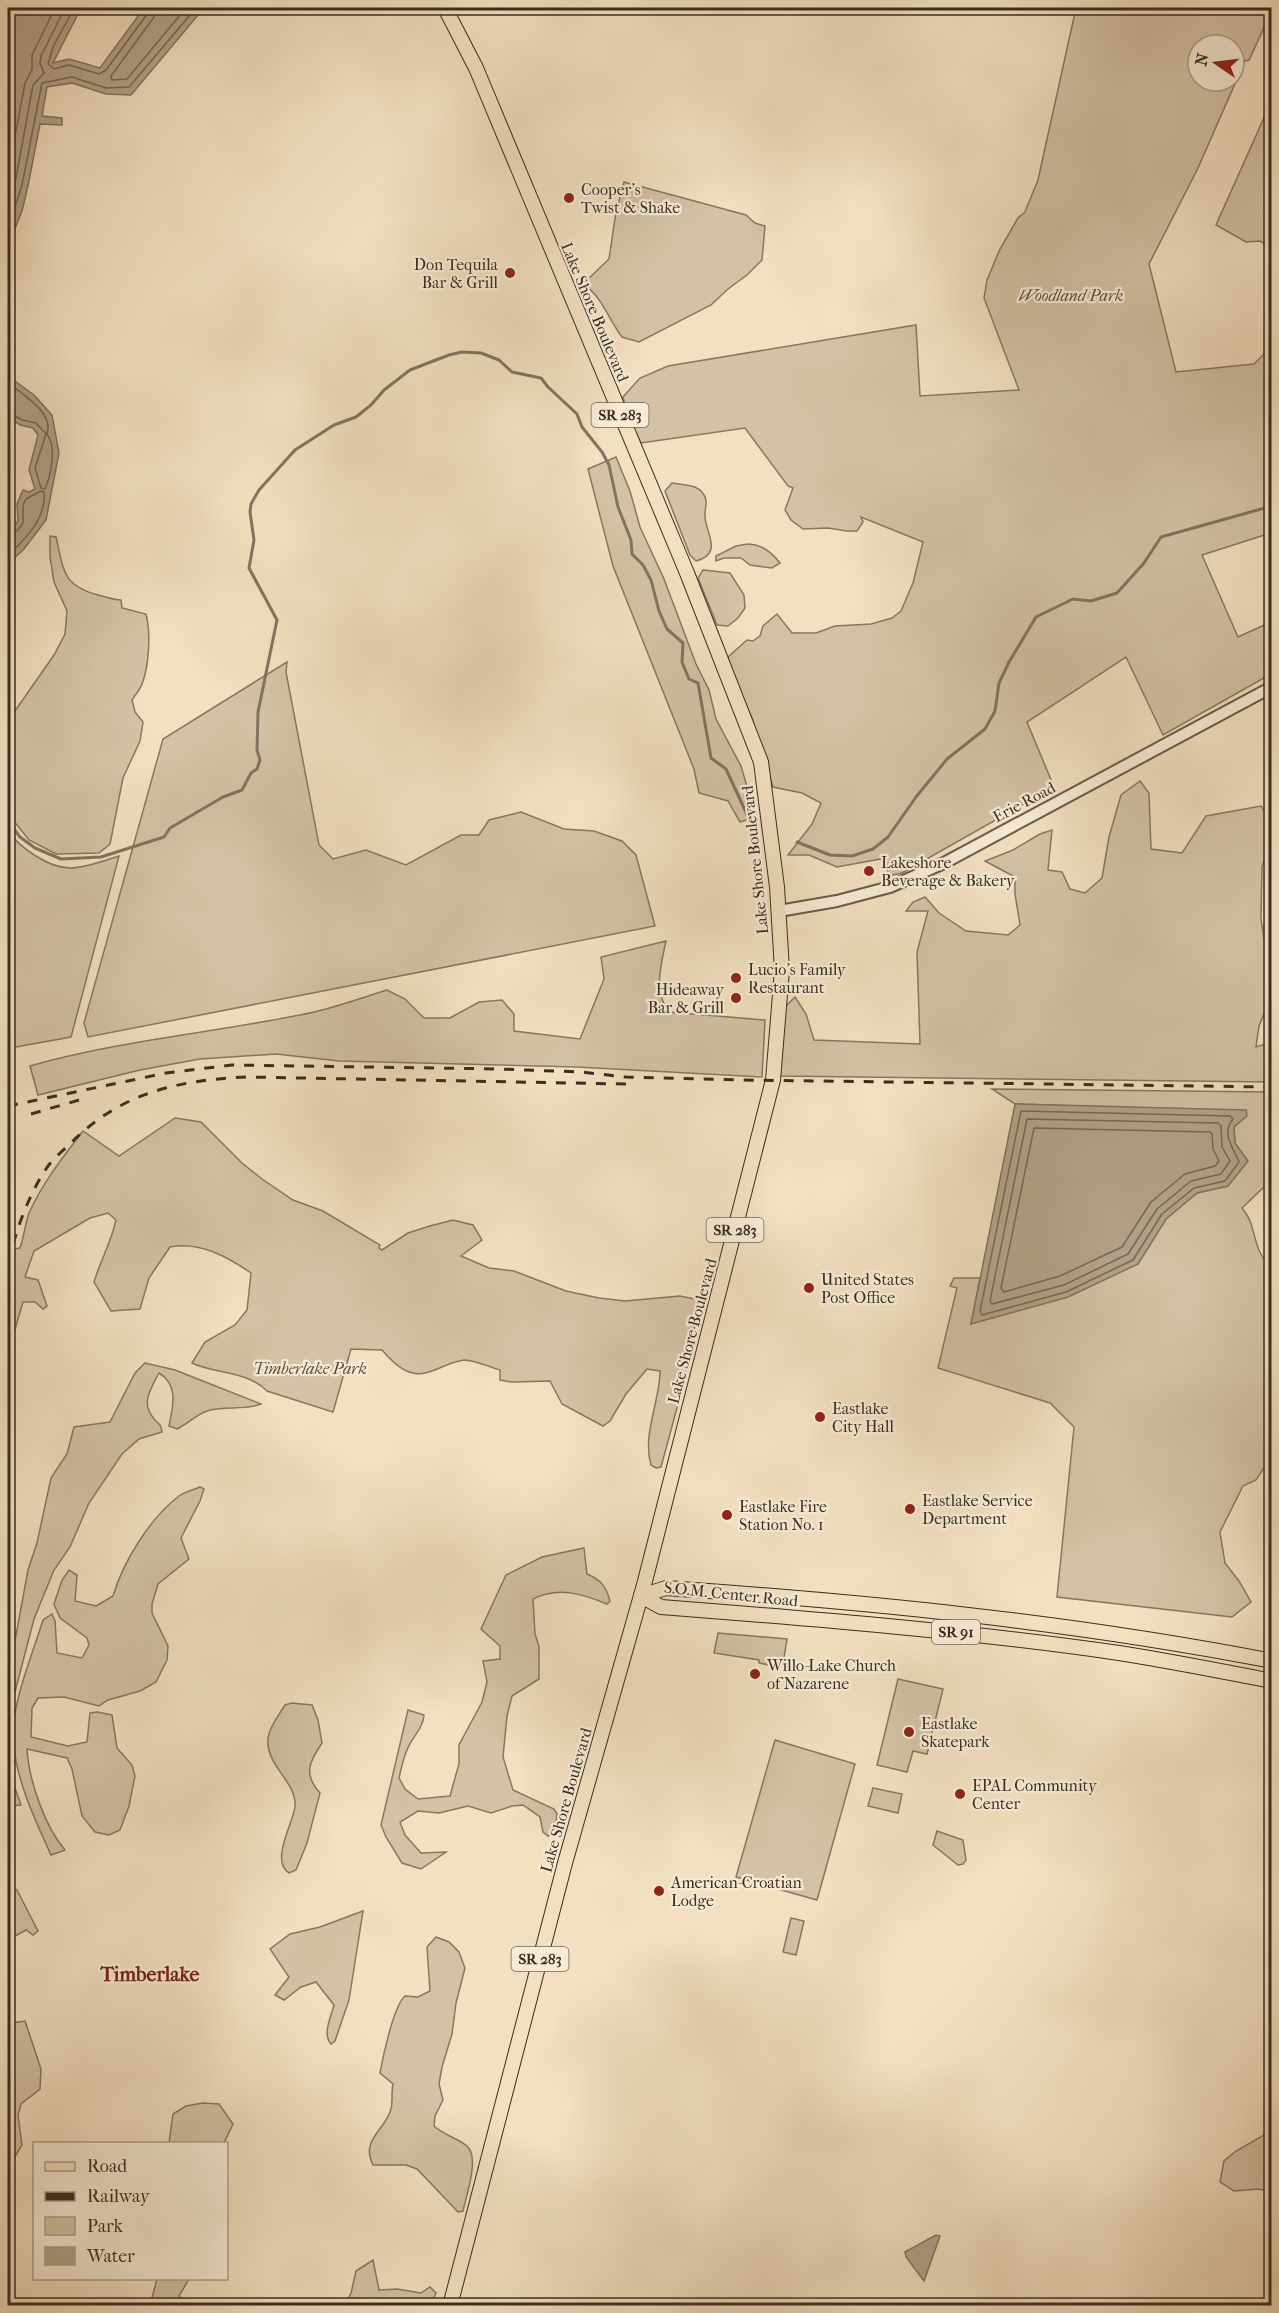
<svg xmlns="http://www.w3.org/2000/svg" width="1279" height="2313" font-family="'IM FELL French Canon',serif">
<rect width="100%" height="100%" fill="#f2e0c0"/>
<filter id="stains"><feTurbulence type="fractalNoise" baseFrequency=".00333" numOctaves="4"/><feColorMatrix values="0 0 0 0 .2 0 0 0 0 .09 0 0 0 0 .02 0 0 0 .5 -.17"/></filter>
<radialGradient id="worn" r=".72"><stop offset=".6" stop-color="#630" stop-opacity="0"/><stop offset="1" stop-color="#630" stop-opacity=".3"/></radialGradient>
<!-- green -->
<g fill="#d3c2a5" stroke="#867862" stroke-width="1.5" fill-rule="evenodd">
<path d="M1076 8H1271V12L1249 60 1245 61 1198 168 1149 264 1176 372 1254 364 1271 347V533L1202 555 1238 637 1271 622V674L1163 735 1126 657 1027 722 1054 787 902 873 888 876 886 858 837 867 809 855H788L812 824 821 803 802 793 773 787 752 718 733 678 728 657 747 640 753 641 760 636 763 626 777 614 792 633H816L835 626 871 624 892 618 901 611 913 583 923 542 861 517 863 522 857 531H847L828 528 803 529 791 520 785 510 793 488 788 486 745 428 641 443 628 418 623 397 640 378 668 366 916 325 920 396 1019 390 984 298 987 280 1000 249 1018 218 1025 212 1038 180ZM1198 45H1234V81H1198Z"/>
<polygon points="1271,102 1271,248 1260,241 1246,242 1216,225"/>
<path d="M624 182 746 215 755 223 765 226 762 260 747 275 728 289 711 305 639 342 622 337C608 319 603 297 583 284L609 259 616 212Z"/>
<polygon points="616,457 630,491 640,527 664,579 696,664 709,690 716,719 741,766 756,817 740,822 728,801 699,793 694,769 613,566 588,469"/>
<path d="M672 483C681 485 695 484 702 492 709 500 705 506 705 514 704 532 725 553 696 561L690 555 665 491Z"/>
<path d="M50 536 56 537C64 571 62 585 98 595 106 597 113 600 121 600L122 608 146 614C151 633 149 666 142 684 140 690 135 695 132 700L135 712 143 722 140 741 123 778 110 844 99 853 56 854 29 840 8 814V721L54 655 65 634 67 611 54 582 50 557Z"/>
<path d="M748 544C763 545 771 552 780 563L772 568 750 565 741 558H724L716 561V556L736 546Z"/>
<polygon points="703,570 730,573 744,595 745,608 738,618 728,626 717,625 698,578"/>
<polygon points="287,662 286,672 319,845 333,859 366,850 406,865 461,835 479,835 489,820 521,812 564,829 594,831 622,841 636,855 655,926 88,1037 84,1023 163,739"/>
<polygon points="1140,781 1149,793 1151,849 1182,853 1206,816 1261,806 1271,822 1271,844 1262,867 1261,919 1271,984 1271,997 1259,1026 1256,1047 1271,1042 1271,1082 779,1076 785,1007 795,997 806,1014 814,1040 920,1044 917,952 928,911 906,911 913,902 925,897 939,913 966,931 1008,935 1020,925 1015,894 1015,877 985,861 1013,850 1040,834 1052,830 1048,870 1062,872 1070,889 1085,893 1102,878 1109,837 1121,795"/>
<path d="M8 831C20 848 50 869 72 868 88 867 104 861 119 856L71 1037 16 1047 8 1044V1001L13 989 8 976Z"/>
<path d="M666 941C661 964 653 992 669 1012L765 1020 762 1077 577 1067 339 1061 276 1054 200 1059 140 1070 38 1095 30 1066C118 1041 210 1033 300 1015 329 1010 358 999 387 990L405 999 424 1018H450L479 1002 502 1000 514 1014V1031L580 1039 604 979 601 957Z"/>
<path d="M992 1089 1271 1092V1174L1265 1186 1242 1208C1245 1212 1248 1216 1250 1221 1256 1236 1256 1256 1271 1265V1457L1256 1480 1243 1486 1220 1532 1225 1563 1239 1581 1251 1602 1232 1617 1057 1597 1074 1427 1050 1403 938 1368 957 1288 950 1286 954 1278H980L971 1324 1138 1264 1166 1219 1197 1193 1228 1186 1235 1143 1234 1127 1246 1116V1111L1015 1104Z"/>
<path d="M175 1118 201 1122 242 1163 262 1179 293 1200 323 1211 380 1245 379 1248 382 1250 408 1233 430 1226 453 1220 473 1225 482 1240 461 1256 489 1268 514 1271 566 1291 599 1298 625 1301 680 1296 700 1300 681 1393 661 1467 656 1468 651 1465C642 1435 660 1401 660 1371L647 1369 626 1394 610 1421 603 1426 562 1404 550 1381 512 1382 500 1380V1370C489 1367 475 1360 464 1360 450 1362 442 1368 429 1372 409 1379 394 1364 382 1350L351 1349 333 1412 267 1391C248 1371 215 1374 192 1363L205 1342 235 1325 247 1310 251 1273C228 1257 199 1241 170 1247L149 1278 140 1309 111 1311 94 1282C101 1259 111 1243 116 1220L108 1213 90 1218 34 1251 25 1277 38 1280 47 1306 43 1309 35 1302H23L8 1353V1275L14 1249 20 1248C24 1237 25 1224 29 1213 43 1182 63 1157 83 1131L119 1156Z"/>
<path d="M145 1363 175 1370 261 1404C243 1411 224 1405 207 1411 197 1414 188 1424 177 1429L169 1426C173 1406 179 1385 159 1373 150 1390 140 1404 155 1420 160 1425 161 1425 162 1432L139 1439 122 1454 89 1503 70 1547 54 1570 34 1619 10 1711 8 1745 14 1785 21 1805 8 1806V1663L14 1646 28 1570 37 1543 51 1478 67 1454 74 1427 110 1422 135 1373Z"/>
<path d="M200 1487 204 1489 200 1501 181 1538 189 1559 158 1584 152 1604V1613L168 1646 167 1660 156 1682 140 1691 108 1700 99 1706 64 1697 38 1698 32 1708 31 1737 68 1746 87 1742 90 1713 97 1712 112 1715 117 1748 132 1765 135 1776 129 1806 120 1830 109 1835 95 1832 82 1816 72 1769 67 1758 27 1749C29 1781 45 1827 65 1850L51 1855C34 1818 17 1782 13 1741 10 1708 33 1653 43 1620L52 1614 55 1621 57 1653 82 1658 89 1645 87 1638 60 1618 54 1604 62 1580 69 1570 77 1575 75 1601 96 1606 113 1596C123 1562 150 1518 179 1496 184 1492 193 1490 200 1487Z"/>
<path d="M584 1548 587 1574C601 1580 606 1586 610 1601L607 1604C583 1594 558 1586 533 1599L535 1634 539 1646V1679L512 1696 507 1716 503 1757 513 1790 554 1809 557 1814 555 1831 548 1836 543 1832 540 1817 523 1805 512 1806 491 1813 468 1806 439 1813 418 1811 400 1822 405 1835 421 1853 446 1852 421 1869 402 1863 386 1837 381 1825 408 1710 424 1715C423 1729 412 1737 407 1750 403 1759 401 1769 399 1778L405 1789 418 1799 450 1796 459 1764V1745L482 1702 487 1682 483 1661 500 1659V1646L481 1629 506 1575 542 1557Z"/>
<polygon points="718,1633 787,1639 783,1664 779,1663 778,1667 759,1663 759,1660 714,1653"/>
<polygon points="898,1679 943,1689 927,1754 913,1751 907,1772 877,1765"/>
<path d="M292 1703 312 1705 318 1720 322 1743C309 1762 303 1774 320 1793L307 1843 296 1870 289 1873C270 1861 293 1823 295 1807 297 1781 265 1766 268 1738 269 1727 279 1715 285 1705Z"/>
<polygon points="775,1740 855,1764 817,1900 736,1877"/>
<polygon points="873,1788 902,1794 898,1813 868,1806"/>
<polygon points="937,1831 963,1840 966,1860 963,1864 958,1865 933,1845"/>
<polygon points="8,1885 17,1890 38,1931 33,1935 26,1930 8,1940"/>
<path d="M363 1911 349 2000 335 2041 331 2044C322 2034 331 2017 334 2005L316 1982 301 1987 284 2000 275 1995 289 1977 270 1949 290 1934 320 1927Z"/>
<polygon points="791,1918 804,1921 796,1955 783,1952"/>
<path d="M436 1937 449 1942 459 1952 465 1968 456 2003 452 2034 442 2067 439 2084 443 2100 435 2116 434 2126C444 2135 457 2138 467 2146 480 2158 466 2196 463 2211L458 2212 417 2169 406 2165H373C360 2139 386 2130 391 2109 393 2101 391 2092 393 2084L380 2073C383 2056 394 2005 405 1996L418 1997 430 1991 427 1947Z"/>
<polygon points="25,2021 41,2069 40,2089 21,2104 18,2115 22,2145 8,2168 8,2082 12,2077 12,2023"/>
<polygon points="203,2103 219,2104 233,2124 224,2143 169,2143 173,2114 186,2106"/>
<polygon points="1271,2131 1271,2192 1258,2189 1234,2191 1220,2182 1224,2161 1236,2151"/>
<polygon points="373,2260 379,2290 397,2289 421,2293 430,2287 436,2293 431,2306 345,2305 351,2293 356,2271"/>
<polygon points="157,2279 189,2279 179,2296 189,2305 150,2305"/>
</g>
<!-- water -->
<g fill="#b3a38a" stroke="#827460" stroke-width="1.5">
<polygon points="8,8 81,8 53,63 69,59 100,68 144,8 204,8 131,95 106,94 72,83 47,87 42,116 62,118 62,125 40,124 28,186 22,211 8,246"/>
<polygon points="8,376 34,395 52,415 59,453 46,520 24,549 8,564 8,524 14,526 18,521 17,504 23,490 29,492 35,489 29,470 38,435 33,428 20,425 8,417"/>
<polygon points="1015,1104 1246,1110 1247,1116 1234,1127 1235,1143 1248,1161 1228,1186 1197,1193 1166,1219 1138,1264 1068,1297 971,1324"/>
<polygon points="936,2235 940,2236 939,2239 924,2281 906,2257 905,2252"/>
</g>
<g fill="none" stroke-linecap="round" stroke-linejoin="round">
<!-- shore -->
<g stroke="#766855" stroke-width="1.5">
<polyline points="74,8 53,47 48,64 54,69 69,65 99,74 106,70 148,13 149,8"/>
<polyline points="156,8 154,17 111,76 112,80 127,79 186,8"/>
<polyline points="8,174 25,83 32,70 32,55 55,8"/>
<polyline points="8,210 15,183 33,85 44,73 40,63 41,56 65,8"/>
<polyline points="8,229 22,185 42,83 72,77 106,88 129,87 196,8"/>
<path d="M8 383C22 394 54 412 47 434 57 446 51 475 45 489L41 488 35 468 46 434 36 423 22 420 8 412"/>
<path d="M8 530 17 531 23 523V505L26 499 41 491 44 492C47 518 25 539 8 556"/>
<path d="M1021 1111 1230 1116 1233 1119C1221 1134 1233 1147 1239 1162L1225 1181 1194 1188 1162 1214 1133 1260 1066 1292 982 1315 980 1311Z"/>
<polygon points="1027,1119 1218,1123 1221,1126 1222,1147 1230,1161 1221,1174 1191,1181 1157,1209 1128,1254 1064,1285 992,1304 990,1301"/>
<polygon points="1034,1128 1210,1132 1212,1134 1213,1149 1219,1161 1215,1166 1185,1174 1151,1202 1122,1247 1060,1276 1004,1292 1001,1288"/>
</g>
<!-- stream -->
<g stroke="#827460" stroke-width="3">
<polyline points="8,821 20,837 35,848 61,859 101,857 164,837 170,828 223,797 242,790 251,773 257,769 260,760 257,750 258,712 277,620 249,568 254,540 250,512 251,504 259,490 295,450 334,425 356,417 371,405 384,390 410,370 449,355 462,352 481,353 499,360 512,372 541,378 548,387 577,414 582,427 602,452 609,465 618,507 631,540 632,554 643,565 651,580 659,611 667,629 683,643 682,662 689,679 698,683 711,758 726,769 749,819"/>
<polyline points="797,842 830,855 852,856 873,849 888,837 916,797 947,759 985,729 995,711 999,683 1009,662 1036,617 1073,599 1091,601 1117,593 1144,563 1161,537 1272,506"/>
</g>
<!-- minor casing -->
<g stroke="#675a48" stroke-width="14">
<polyline id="minor" points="779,911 837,901 890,887 944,863 1272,687"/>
</g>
<!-- major casing -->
<g stroke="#392d20" stroke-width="16">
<g id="major">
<polyline points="445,8 476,68 687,573 761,762 777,887 782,970 773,1080 644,1585 565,1863 450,2306"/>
<path d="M641 1596 661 1607C814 1619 967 1631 1119 1653 1170 1661 1221 1671 1272 1681"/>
<path d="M641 1596 666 1588C870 1602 1071 1622 1272 1661"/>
</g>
</g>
<!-- minor -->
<use href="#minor" stroke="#f7ebd6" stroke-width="10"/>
<!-- major -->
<use href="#major" stroke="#f2e0c0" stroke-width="14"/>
<!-- rail -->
<g stroke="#392d20" stroke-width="3" stroke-dasharray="10 10" stroke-linecap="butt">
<polyline points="8,1106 166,1073 232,1065 500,1069 581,1072 626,1077 741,1080 1272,1087"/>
<polyline points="31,1114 86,1098"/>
<path d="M8 1263C16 1231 27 1198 46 1169 51 1161 60 1153 68 1146 119 1093 176 1080 248 1077L626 1084"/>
</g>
</g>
<!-- markers -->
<g fill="#8f2418" stroke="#f7ebd6" stroke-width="2">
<circle cx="569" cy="198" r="6"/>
<circle cx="510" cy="273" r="6"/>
<circle cx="869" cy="871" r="6"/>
<circle cx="736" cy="978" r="6"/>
<circle cx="736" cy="998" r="6"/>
<circle cx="809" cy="1288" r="6"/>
<circle cx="820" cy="1417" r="6"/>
<circle cx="910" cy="1509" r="6"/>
<circle cx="727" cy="1515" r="6"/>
<circle cx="755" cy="1674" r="6"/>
<circle cx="909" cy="1732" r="6"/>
<circle cx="960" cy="1794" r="6"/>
<circle cx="659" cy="1891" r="6"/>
</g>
<g text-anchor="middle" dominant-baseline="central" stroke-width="4.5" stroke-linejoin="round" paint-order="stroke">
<!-- shield labels -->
<g fill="#f7ebd6" stroke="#726657" stroke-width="1.5">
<rect x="591.5" y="403" width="57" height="24" rx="4.5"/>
<rect x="706.5" y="1218" width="57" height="24" rx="4.5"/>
<rect x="932" y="1620" width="48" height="24" rx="4.5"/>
<rect x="511.5" y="1947" width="57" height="24" rx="4.5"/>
</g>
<g font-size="15" font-weight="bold" fill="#392d20">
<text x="620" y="415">SR 283</text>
<text x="735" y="1230">SR 283</text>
<text x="956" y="1632">SR 91</text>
<text x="540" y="1959">SR 283</text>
</g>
<!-- poi labels -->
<g font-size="16" fill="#392d20" stroke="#f7ebd6" text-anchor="start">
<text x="581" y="189">Cooper's<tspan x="581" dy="18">Twist &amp; Shake</tspan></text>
<text x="498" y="264" text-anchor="end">Don Tequila<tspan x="498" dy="18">Bar &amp; Grill</tspan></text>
<text x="881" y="862">Lakeshore<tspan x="881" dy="18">Beverage &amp; Bakery</tspan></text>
<text x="748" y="969">Lucio's Family<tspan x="748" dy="18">Restaurant</tspan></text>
<text x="724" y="989" text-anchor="end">Hideaway<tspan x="724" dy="18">Bar &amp; Grill</tspan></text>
<text x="821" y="1279">United States<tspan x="821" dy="18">Post Office</tspan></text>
<text x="832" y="1408">Eastlake<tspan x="832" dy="18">City Hall</tspan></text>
<text x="922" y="1500">Eastlake Service<tspan x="922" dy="18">Department</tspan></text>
<text x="739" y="1506">Eastlake Fire<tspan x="739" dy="18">Station No. 1</tspan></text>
<text x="767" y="1665">Willo-Lake Church<tspan x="767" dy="18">of Nazarene</tspan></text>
<text x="921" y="1723">Eastlake<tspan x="921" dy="18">Skatepark</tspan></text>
<text x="972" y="1785">EPAL Community<tspan x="972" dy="18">Center</tspan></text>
<text x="671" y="1882">American-Croatian<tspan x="671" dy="18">Lodge</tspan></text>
</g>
<!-- park labels -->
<g font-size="16" font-style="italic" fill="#584b3b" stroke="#f7ebd6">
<text x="1071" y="295">Woodland Park</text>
<text x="310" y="1368">Timberlake Park</text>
</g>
<!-- street labels -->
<g font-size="16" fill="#392d20" stroke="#f7ebd6">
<text transform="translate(595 312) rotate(67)">Lake Shore Boulevard</text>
<text transform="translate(1024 802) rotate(-28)">Erie Road</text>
<text transform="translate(755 860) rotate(-96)">Lake Shore Boulevard</text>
<text transform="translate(692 1331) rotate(-75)">Lake Shore Boulevard</text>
<text transform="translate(731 1594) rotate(6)">S.O.M. Center Road</text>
<text transform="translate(566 1800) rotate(-74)">Lake Shore Boulevard</text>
</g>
<!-- quarter labels -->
<g font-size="20" font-weight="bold" fill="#7a1f14" stroke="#f7ebd6">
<text x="150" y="1974">Timberlake</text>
</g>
</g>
<!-- margin -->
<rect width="1279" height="2313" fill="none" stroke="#f2e0c0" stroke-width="30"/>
<rect x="9" y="9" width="1261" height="2295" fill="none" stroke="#392d20" stroke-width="3"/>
<rect x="15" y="15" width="1249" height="2283" fill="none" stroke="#392d20" stroke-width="1.5"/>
<!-- legend -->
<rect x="33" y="2142" width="195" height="138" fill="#f7ebd6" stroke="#ab9f8d" stroke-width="1.5"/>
<rect x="45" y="2162" width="30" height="9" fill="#f2e0c0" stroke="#ab9f8d" stroke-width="1.5"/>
<text x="87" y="2172" font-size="18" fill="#392d20">Road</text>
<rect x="45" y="2192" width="30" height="9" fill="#392d20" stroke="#ab9f8d" stroke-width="1.5"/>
<text x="87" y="2202" font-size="18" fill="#392d20">Railway</text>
<rect x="45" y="2217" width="30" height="18" fill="#d3c2a5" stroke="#ab9f8d" stroke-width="1.5"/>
<text x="87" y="2232" font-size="18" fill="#392d20">Park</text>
<rect x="45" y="2247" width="30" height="18" fill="#b3a38a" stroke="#ab9f8d" stroke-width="1.5"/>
<text x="87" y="2262" font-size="18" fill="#392d20">Water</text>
<!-- north arrow -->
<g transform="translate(1216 63) rotate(284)"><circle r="28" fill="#f7ebd6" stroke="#ab9f8d" stroke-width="1.5"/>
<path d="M0-4.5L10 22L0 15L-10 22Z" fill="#8f2418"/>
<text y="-9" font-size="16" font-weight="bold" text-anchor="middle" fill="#392d20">N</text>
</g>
<rect width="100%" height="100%" filter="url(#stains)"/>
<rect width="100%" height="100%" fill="url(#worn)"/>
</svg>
